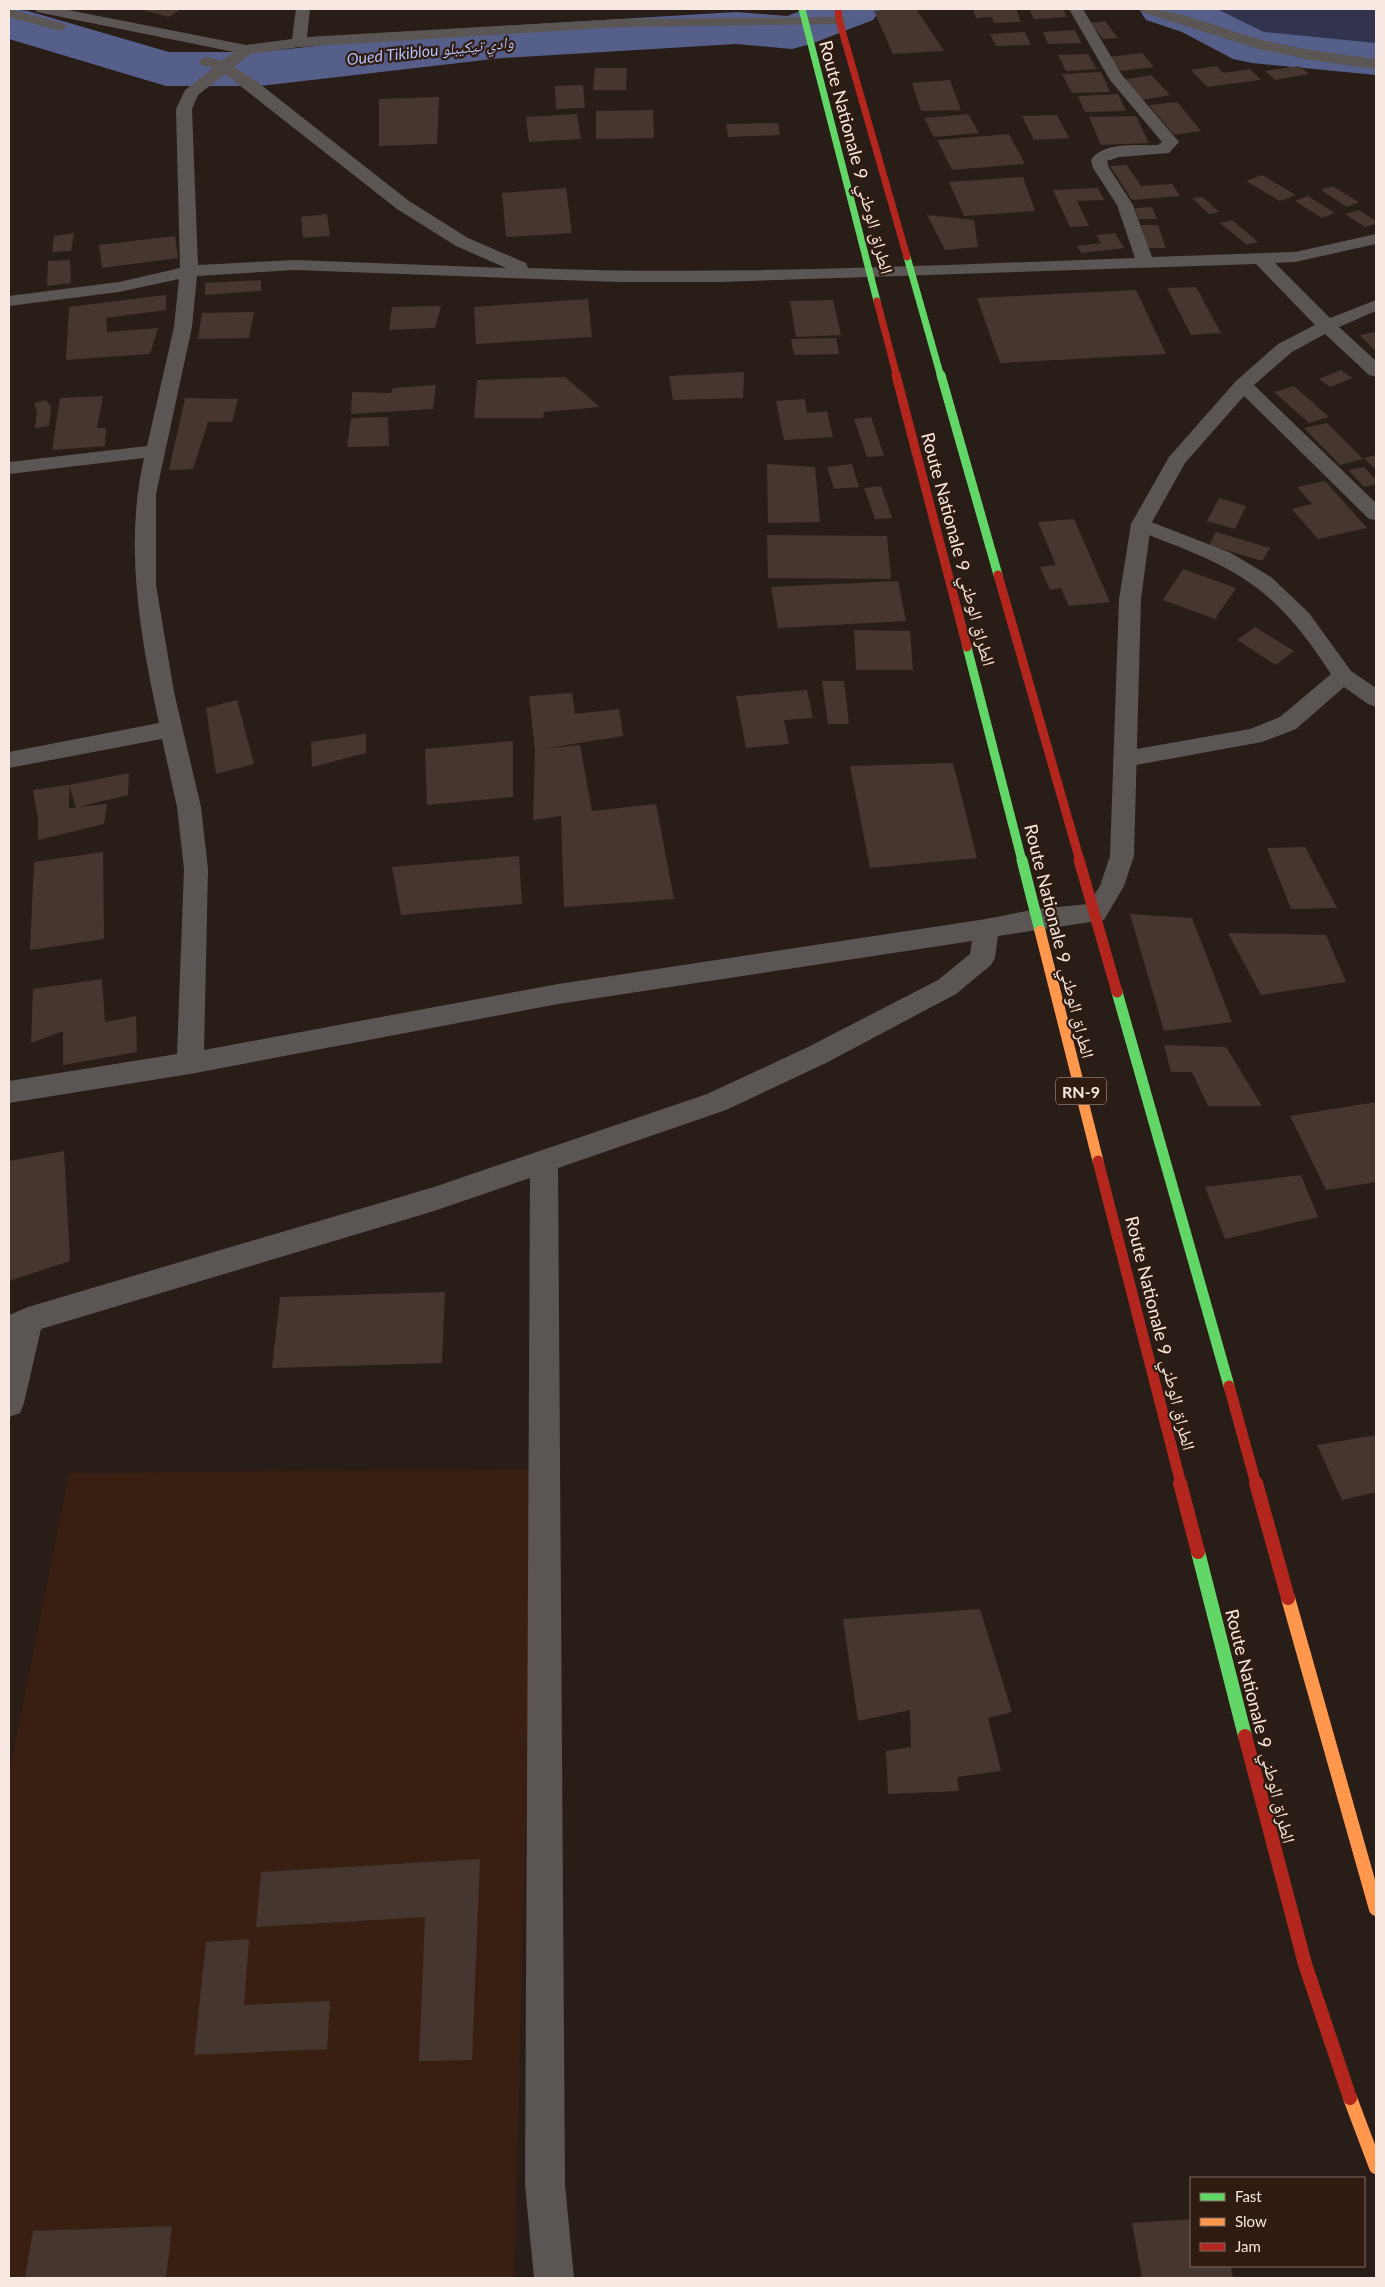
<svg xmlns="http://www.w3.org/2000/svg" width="1385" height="2287" font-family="Lato,'Noto Naskh Arabic',sans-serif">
<rect width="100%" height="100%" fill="#291d17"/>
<!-- built -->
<polygon fill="#381f12" points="535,1469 514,2278 9,2278 9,1773 69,1473"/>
<!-- green -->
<polygon fill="#31344c" points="1194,9 1376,9 1376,50 1283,43 1252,34"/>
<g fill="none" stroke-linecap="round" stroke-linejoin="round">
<!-- river -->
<g fill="#565f8a" fill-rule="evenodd">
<polygon points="9,9 28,11 169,52 260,52 502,26 736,12 787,16 806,9 881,9 873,20 811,44 792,49 736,44 502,58 260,86 166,86 9,39"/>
<polygon points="1139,9 1217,9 1264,32 1376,43 1376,75 1252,63 1233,59 1182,32 1146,20"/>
</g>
</g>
<!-- building -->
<g fill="#45372f">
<polygon points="139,9 181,9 169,17"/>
<polygon points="893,9 916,9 944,51 893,54 874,11"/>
<polygon points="973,9 1016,9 1021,22 994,23 992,17 976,18"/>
<polygon points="1029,9 1063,9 1067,17 1034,19"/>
<polygon points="1105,21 1118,38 1103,39 1090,23"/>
<polygon points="1075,30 1081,43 1048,44 1043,32"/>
<polygon points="1025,32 1031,45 996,46 990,34"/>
<polygon points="1142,53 1154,67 1121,71 1109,57"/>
<polygon points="1088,54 1097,69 1066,71 1058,55"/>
<polygon points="1217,66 1223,73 1250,69 1261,80 1207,87 1191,70"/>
<polygon points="1299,66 1309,74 1275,80 1265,71"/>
<polygon points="595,68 627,68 626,90 593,90"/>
<polygon points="1101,72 1110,92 1072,93 1062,74"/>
<polygon points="1151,75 1170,95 1142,100 1123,80"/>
<polygon points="950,80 961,110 921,111 912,83"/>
<polygon points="583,85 585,108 556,109 555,86"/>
<polygon points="1118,94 1126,111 1085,112 1078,96"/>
<polygon points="439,97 437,144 379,146 379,99"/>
<polygon points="1177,102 1201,131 1174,135 1149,105"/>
<polygon points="653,110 654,138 596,139 596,111"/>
<polygon points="577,114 581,139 529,142 526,117"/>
<polygon points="968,114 979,133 934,137 924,118"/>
<polygon points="1057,115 1069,138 1034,140 1022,116"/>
<polygon points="1136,116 1149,143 1101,145 1089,117"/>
<polygon points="778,123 780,135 728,137 726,124"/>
<polygon points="1009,134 1025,164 952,170 937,140"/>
<polygon points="1127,165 1141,186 1172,184 1180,196 1132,200 1110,166"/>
<polygon points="1262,175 1296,195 1280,201 1246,181"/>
<polygon points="1023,177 1035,211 964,216 949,182"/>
<polygon points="1332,186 1359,202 1347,207 1321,190"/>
<polygon points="566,188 572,233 506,237 502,193"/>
<polygon points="1098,188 1104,200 1077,201 1089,226 1070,227 1053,190"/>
<polygon points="1308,196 1335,213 1322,218 1295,201"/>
<polygon points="1203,197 1219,212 1209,214 1192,198"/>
<polygon points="1152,207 1157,219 1139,219 1135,208"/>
<polygon points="1359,210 1376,221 1376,224 1365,227 1345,214"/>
<polygon points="327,214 330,236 303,238 301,217"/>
<polygon points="927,215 974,220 978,247 945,250"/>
<polygon points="1232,220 1258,242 1247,245 1220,223"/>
<polygon points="1141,225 1158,225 1166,248 1148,248"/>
<polygon points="74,233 71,251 52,252 54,236"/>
<polygon points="1115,233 1124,248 1081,253 1077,246 1101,243 1096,235"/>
<polygon points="175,236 178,258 102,268 99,245"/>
<polygon points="70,260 71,283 47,286 48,261"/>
<polygon points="261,280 261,291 205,295 205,283"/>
<polygon points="1196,287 1221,333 1191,335 1167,288"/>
<polygon points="1136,290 1166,354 1000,363 977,298"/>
<polygon points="166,295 166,310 106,318 107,332 158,328 150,354 66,360 69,307"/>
<polygon points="588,299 592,337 476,344 474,307"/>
<polygon points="833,300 841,335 796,337 790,301"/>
<polygon points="441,306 435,328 389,330 392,307"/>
<polygon points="254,312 249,338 198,339 202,313"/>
<polygon points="1376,332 1376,352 1360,335"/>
<polygon points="836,338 839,354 794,355 791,339"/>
<polygon points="1341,370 1353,378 1330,387 1319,379"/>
<polygon points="744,372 743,398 673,400 669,376"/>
<polygon points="565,377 600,407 544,412 543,418 474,418 477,380"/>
<polygon points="436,385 433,409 351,414 352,392 391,393 393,388"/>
<polygon points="1294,386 1329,417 1309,423 1274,392"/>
<polygon points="103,396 97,428 106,428 105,446 52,450 60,398"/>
<polygon points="185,398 238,399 232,422 208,422 193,469 169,470"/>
<polygon points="805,399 807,413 827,411 833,437 784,440 776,401"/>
<polygon points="46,400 51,407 49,426 35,428 37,412 34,403"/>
<polygon points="388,417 389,446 347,447 351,418"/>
<polygon points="871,417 884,456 867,457 854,419"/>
<polygon points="1327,423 1363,459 1340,465 1304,428"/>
<polygon points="1376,455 1376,470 1364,458"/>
<polygon points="767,464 815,467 820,522 768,523"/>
<polygon points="852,464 859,487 834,489 827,467"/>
<polygon points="1364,467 1376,480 1376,484 1364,487 1348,470"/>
<polygon points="1325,481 1367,528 1318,539 1292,509 1312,504 1297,487"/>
<polygon points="881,486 892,518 875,519 864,488"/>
<polygon points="1219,498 1246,506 1235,529 1207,521"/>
<polygon points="1074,519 1110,602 1069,606 1061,588 1050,590 1040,567 1056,565 1038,522"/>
<polygon points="1216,532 1270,548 1262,561 1209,545"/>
<polygon points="767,535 887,536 891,579 768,578"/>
<polygon points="1183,569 1236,588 1215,619 1163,600"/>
<polygon points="898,581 906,621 778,628 771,587"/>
<polygon points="1255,627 1294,651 1276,665 1237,640"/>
<polygon points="854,630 910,631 913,670 856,670"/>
<polygon points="822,681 844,681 849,724 828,724"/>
<polygon points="807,690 813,718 784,720 789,744 746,748 736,696"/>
<polygon points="572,693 575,714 619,709 623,736 542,749 580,745 592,811 656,804 674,899 564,907 561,816 533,820 535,750 529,696"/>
<polygon points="237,700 254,764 216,774 206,708"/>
<polygon points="366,734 366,753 312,767 311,742"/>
<polygon points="513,741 513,797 427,805 425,749"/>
<polygon points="953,763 977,858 870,868 850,766"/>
<polygon points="129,773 128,795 78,807 107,804 104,824 38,840 38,819 33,790 69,785 69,808 76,808 69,785"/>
<polygon points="1305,847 1337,908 1291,909 1267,848"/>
<polygon points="103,852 104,939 30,950 34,862"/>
<polygon points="519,856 522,904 401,915 392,867"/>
<polygon points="1130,914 1192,918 1232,1022 1164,1031"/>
<polygon points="1228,933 1326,935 1346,982 1261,995"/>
<polygon points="102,979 105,1022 136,1016 137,1052 63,1065 63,1031 31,1043 33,989"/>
<polygon points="1164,1045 1226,1047 1262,1106 1208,1106 1192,1072 1171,1072"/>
<polygon points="1376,1102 1376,1182 1326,1190 1290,1116"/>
<polygon points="64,1151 70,1261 9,1281 9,1161"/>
<polygon points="1301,1175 1318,1217 1225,1239 1205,1187"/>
<polygon points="445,1292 442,1363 272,1368 280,1297"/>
<polygon points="1376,1435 1376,1492 1342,1500 1317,1445"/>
<polygon points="980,1609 1012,1712 988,1718 1001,1771 957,1777 959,1791 888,1794 886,1751 911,1747 910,1710 858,1721 843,1619"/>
<polygon points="480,1859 472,2060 419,2061 425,1917 256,1927 261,1872"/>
<polygon points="249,1939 244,2005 330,2001 327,2049 194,2055 206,1942"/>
<polygon points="1191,2219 1191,2266 1231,2266 1233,2278 1142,2278 1132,2223"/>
<polygon points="172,2226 166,2278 25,2278 33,2231"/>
</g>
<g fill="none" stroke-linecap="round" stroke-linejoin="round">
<!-- lane -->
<path fill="#5b5653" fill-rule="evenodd" d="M1141 518 1231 553 1271 577 1309 613 1351 671 1376 688V707L1368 704 1344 687 1296 729 1262 742 1125 767 1117 765 1113 759 1117 753 1125 751 1250 729 1280 717 1331 674C1307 637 1280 601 1241 577 1208 556 1170 544 1134 529L1131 524 1134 519Z"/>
<!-- street -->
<g fill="#5b5653" fill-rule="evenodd">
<polygon points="9,9 65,24 67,27 60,31 9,17"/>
<path d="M35 9H63L246 45 292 39 296 9H310L307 37 621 19 844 17 846 20 839 24 621 27 299 47 251 54 234 67 256 81 409 201 468 238 526 263 528 268C730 276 933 265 1135 258L1117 205 1093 168 1091 160C1104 141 1138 146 1158 145L1162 142 1110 80 1069 9H1083L1122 75 1179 142 1169 153 1119 157 1107 161 1109 168 1133 205 1152 257 1295 252 1376 234V244L1295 262 1275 263 1330 318 1376 300V311L1339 327 1376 361V377L1369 375 1325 334 1292 352 1254 385 1376 503V520L1369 519 1244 396 1185 463 1151 524 1141 599 1134 856 1124 886 1104 920 998 936 995 958 991 965 956 994 826 1063 726 1110 558 1168 565 2185 574 2278H534L525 2185 530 1178 434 1211 41 1329 24 1403 20 1413 9 1417V1315L28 1307 434 1187 707 1094 808 1047 938 980 970 954 972 941 558 1004 190 1074 9 1103V1081L177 1054 184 869 177 807 162 739 9 768V752L159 723C140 636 124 546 144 458L9 474V462L147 446 174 327 179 279 119 292 9 306V296L119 282 180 268 176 109 185 90 213 68 202 65 199 62 202 59 207 57 222 61 234 52 42 13 37 12ZM225 74 397 209 456 246 506 268 295 260 198 265 192 109 198 95ZM1256 264 1315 325 1278 344 1236 381 1169 457 1131 524 1119 599 1110 856 1100 886 1088 904 1037 909 986 919 558 984 204 1050 208 869 201 807 174 692 156 585V494L192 327 197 276 295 270 619 282H720Z"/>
<path d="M1140 9C1181 9 1219 29 1259 39 1297 49 1337 54 1376 59V69L1311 60 1255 48 1142 12Z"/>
</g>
<!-- fast-far3 -->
<g stroke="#63d668" stroke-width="7">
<polyline points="802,9 877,301"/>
<polyline points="907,257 941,377"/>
</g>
<!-- fast-far2 -->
<g stroke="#63d668" stroke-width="9">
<polyline points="941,375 998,575"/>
<polyline points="967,647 1022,861"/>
</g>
<!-- fast-far1 -->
<g stroke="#63d668" stroke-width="11">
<polyline points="1022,860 1040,931"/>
<polyline points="1117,992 1229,1386"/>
</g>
<!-- fast -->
<polyline stroke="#63d668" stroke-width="14" points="1198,1552 1245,1736"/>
<!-- slow-far1 -->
<polyline stroke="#ff974d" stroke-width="11" points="1040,931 1098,1161"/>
<!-- slow -->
<g stroke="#ff974d" stroke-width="14">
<polyline points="1288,1598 1376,1909"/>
<polyline points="1350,2098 1376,2167"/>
</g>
<!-- jam-far3 -->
<g stroke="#b3261e" stroke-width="7">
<polyline points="838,9 839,20 907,257"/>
<polyline points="877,301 897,377"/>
</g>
<!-- jam-far2 -->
<g stroke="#b3261e" stroke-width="9">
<polyline points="896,375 967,647"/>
<polyline points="998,575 1080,861"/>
</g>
<!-- jam-far1 -->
<g stroke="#b3261e" stroke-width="11">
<polyline points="1079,860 1117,992"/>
<polyline points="1098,1161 1181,1484"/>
<polyline points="1229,1386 1256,1484"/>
</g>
<!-- jam -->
<g stroke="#b3261e" stroke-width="14">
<polyline points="1180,1483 1198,1552"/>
<polyline points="1256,1483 1288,1598"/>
<polyline points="1245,1736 1305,1964 1350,2098"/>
</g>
</g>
<g text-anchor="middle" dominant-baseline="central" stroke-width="4.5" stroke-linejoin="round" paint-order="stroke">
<!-- far-water labels -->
<g font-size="16" font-style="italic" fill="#b1bffb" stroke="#301b10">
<text transform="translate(430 50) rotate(-6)">Oued Tikiblou وادي تيكيبلو</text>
</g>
<!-- shield labels -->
<rect fill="#301b10" stroke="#bbaaa2" stroke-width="1" x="1056" y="1077.5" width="50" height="27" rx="4"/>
<g font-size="16" font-weight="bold" fill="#f7e8e1">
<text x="1081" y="1091">RN-9</text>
</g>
<!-- street labels -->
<g font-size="18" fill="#f7e8e1" stroke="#301b10">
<text transform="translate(857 157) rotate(75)">Route Nationale الطراق الوطني 9</text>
<text transform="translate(959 549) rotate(75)">Route Nationale الطراق الوطني 9</text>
<text transform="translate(1060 941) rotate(76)">Route Nationale الطراق الوطني 9</text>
<text transform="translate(1161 1333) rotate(76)">Route Nationale الطراق الوطني 9</text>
<text transform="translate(1261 1726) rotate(76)">Route Nationale الطراق الوطني 9</text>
</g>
</g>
<!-- border -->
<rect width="1385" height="2287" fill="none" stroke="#f7e8e1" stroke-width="20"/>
<!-- legend -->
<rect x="1190" y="2177" width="175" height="90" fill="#301b10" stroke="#806d64"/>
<rect x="1200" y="2193" width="25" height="8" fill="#63d668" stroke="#806d64"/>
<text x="1235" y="2202" font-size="15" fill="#f7e8e1">Fast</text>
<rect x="1200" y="2218" width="25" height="8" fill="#ff974d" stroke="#806d64"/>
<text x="1235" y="2227" font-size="15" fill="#f7e8e1">Slow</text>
<rect x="1200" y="2243" width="25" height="8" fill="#b3261e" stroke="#806d64"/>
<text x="1235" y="2252" font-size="15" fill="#f7e8e1">Jam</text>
</svg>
